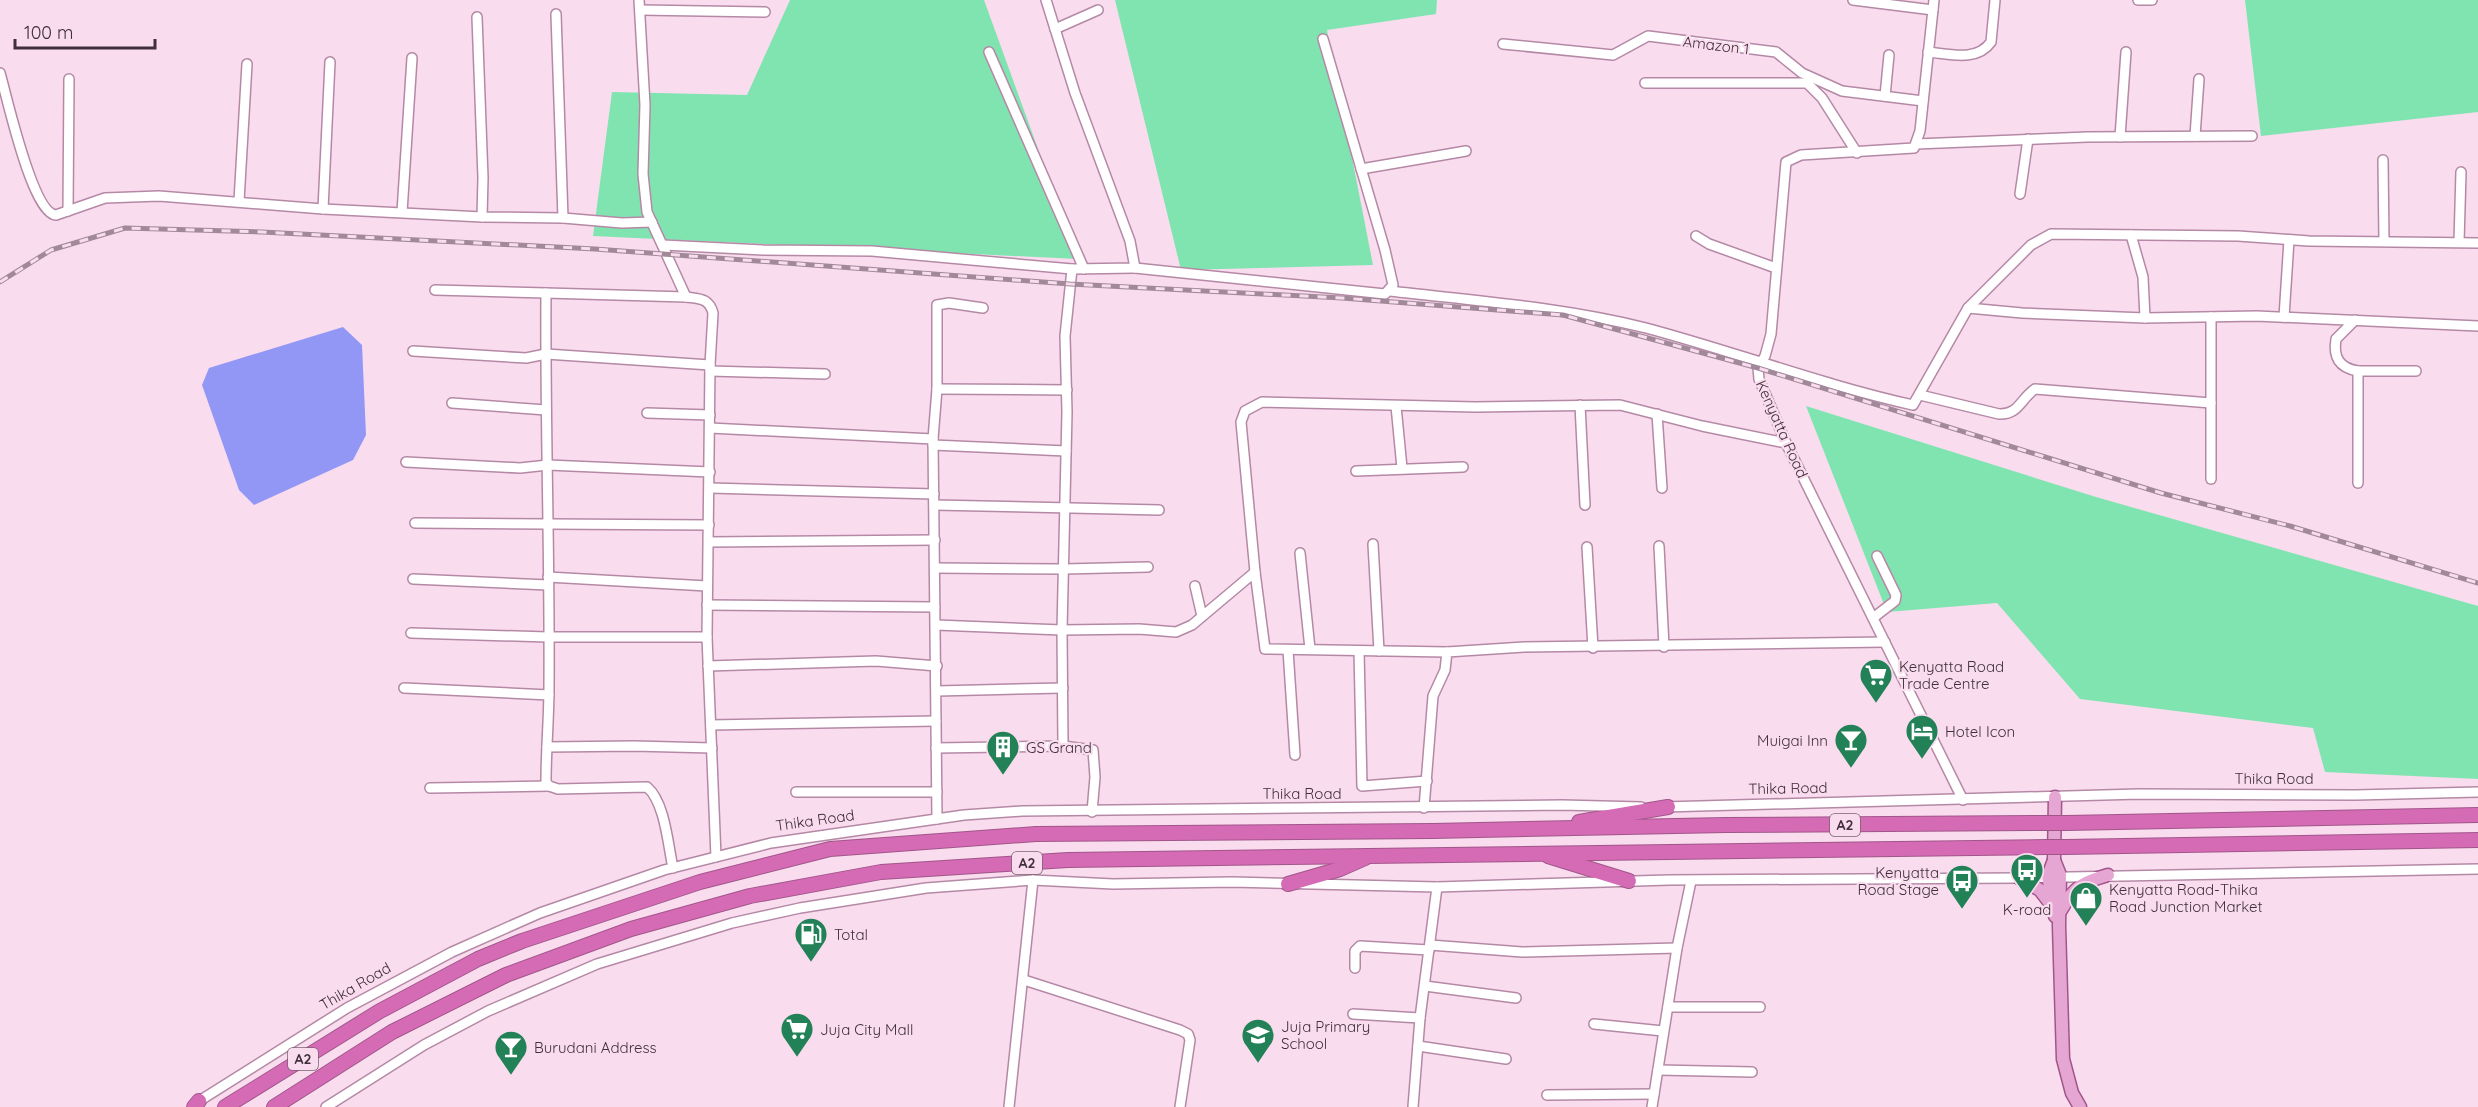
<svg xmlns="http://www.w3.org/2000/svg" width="2478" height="1107" font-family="Quicksand,sans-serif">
<rect width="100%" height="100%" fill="#f9dcee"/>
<!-- green -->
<g fill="#80e4b1">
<polygon points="790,0 984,0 1078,259 593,236 612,92 747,95"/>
<polygon points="1115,0 1437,0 1436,14 1327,30 1373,265 1181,270"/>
<polygon points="2245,0 2478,0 2478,112 2261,136"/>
<polygon points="1806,406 2096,497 2478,606 2478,779 2325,772 2313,728 2080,699 1997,603 1887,612"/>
</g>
<!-- water -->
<polygon fill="#9297f5" points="343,327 362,345 366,435 353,460 254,505 239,490 202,385 209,368"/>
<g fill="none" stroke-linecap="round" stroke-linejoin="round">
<!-- minor casing -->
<g stroke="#b589a6" stroke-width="12">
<g id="minor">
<polyline points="639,0 645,105 643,174 647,212 686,297"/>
<polyline points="1853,0 1933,10"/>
<polyline points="1934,0 1920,131 1914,148 1801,155 1786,162 1771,334 1765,356 1758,368 1759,379 1786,443 1963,800"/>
<polyline points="2138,0 2152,0"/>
<polyline points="640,10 765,12"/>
<polyline points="556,14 563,218"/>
<polyline points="477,17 483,178 482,217"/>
<polyline points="1055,29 1098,10"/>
<polyline points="1503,44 1613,55 1648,36 1776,52 1802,73 1842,91 1923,101"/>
<polyline points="989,52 1084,269"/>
<path d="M1928 52C1950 54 1977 62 1991 42L1995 0"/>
<path d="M0 73C7 97 32 213 56 215L105 198 159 196 323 209 482 217 563 218 622 223 652 222"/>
<polyline points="1645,83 1807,83 1822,98 1857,153"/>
<polyline points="1885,96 1889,55"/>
<polyline points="2195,136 2199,79"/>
<polyline points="2120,137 2126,52"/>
<polyline points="1916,144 2087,137 2252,136"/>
<polyline points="2383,160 2384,241"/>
<polyline points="1361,169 1466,151"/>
<polyline points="2020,194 2028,139"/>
<polyline points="239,201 247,64"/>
<polyline points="323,209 330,62"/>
<polyline points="68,211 69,79"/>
<polyline points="402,212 412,58"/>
<polyline points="2131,235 2143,277 2145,318"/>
<polyline points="1696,236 1709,244 1776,268"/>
<polyline points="2459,242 2461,172"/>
<polyline points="663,245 763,250 872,251 1072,269 1135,268 1130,241 1075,93 1046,0"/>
<polyline points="1135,268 1385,294 1393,285 1385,250 1323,39"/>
<polyline points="1072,269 1065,336 1067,412 1062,630 1063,746 1093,750 1095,777 1092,812"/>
<polyline points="435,290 546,293"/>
<path d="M1390 291C1476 301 1562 307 1646 328 1736 352 1823 385 1913 405L1968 308 2031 245 2051 234 2238 236 2309 241 2478 243"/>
<polyline points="1968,308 2022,313 2145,318 2257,316 2478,326"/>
<polyline points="2284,317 2289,240"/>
<path d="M2355 320 2336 339C2333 357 2339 368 2358 371H2416"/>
<polyline points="413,351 526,358 546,354 710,365"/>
<polyline points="710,371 825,374"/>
<polyline points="2358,371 2358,483"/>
<polyline points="937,389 1067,390"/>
<path d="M1920 395 1999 414C2019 415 2021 398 2035 389L2211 403"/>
<polyline points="452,403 546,410"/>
<polyline points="1580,405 1585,505"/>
<polyline points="1396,406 1402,468"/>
<polyline points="647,413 710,415"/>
<polyline points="1657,414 1662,488"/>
<polyline points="710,428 933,439"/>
<polyline points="933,445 1066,451"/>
<polyline points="406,462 520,468 548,465 710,472"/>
<polyline points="1356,471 1463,467"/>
<polyline points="2211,479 2211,317"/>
<polyline points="710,488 934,494"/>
<polyline points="934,505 1159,510"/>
<polyline points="415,523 709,525"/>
<polyline points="709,542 935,540"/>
<polyline points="1373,544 1379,651"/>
<polyline points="1659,546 1664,647"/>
<polyline points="1587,547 1593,648"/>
<polyline points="1300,553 1310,649"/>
<polyline points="935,568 1064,569 1148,567"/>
<polyline points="548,577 707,586"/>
<polyline points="413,579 548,585"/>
<polyline points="1195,586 1202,616"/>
<polyline points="707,605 935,607"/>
<polyline points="1873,618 1895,601 1896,595 1877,556"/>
<polyline points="936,625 1062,630 1139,629 1176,632 1192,625 1255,572"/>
<polyline points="411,633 548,637 707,637"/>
<polyline points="1288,650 1295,755"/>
<polyline points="1359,651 1362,786 1427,781"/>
<polyline points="1447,652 1265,649 1255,572 1241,422 1245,411 1262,402 1475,407 1620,405 1702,426 1786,443"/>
<polyline points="708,666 876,661 937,666"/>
<polyline points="404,688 549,695"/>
<polyline points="937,691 1063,688"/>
<polyline points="711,725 936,721"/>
<polyline points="547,747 634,746 712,748"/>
<polyline points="936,748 1063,746"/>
<polyline points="430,788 549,786"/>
<polyline points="796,792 937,792"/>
<polyline points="1664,807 2139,794 2356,795 2478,792"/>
<polyline points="1424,808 1433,696 1445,670 1447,652 1524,647 1885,642"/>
<polyline points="937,819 933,439 937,389 937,305 949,303 983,308"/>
<path d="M673 868C668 845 665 802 647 787L558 789 549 786 546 782C546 750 549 718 549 686 550 555 545 424 546 293L686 297C700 299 709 298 713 313L710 365 707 637 716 857"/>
<polyline points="1430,945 1522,952 1677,948"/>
<polyline points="1355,968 1355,951 1360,946 1429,950"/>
<polyline points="1024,980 1180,1030 1188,1034 1190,1040 1180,1107"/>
<polyline points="1425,986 1516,998"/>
<polyline points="1668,1007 1760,1007"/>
<polyline points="1353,1014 1420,1018"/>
<polyline points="1594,1024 1663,1031"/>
<polyline points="1418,1046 1506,1059"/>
<polyline points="1658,1070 1752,1072"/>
<polyline points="1547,1095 1654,1094"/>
<polyline points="196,1103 347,1008 452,952 540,913 664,870 771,843 964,815 1022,811 1562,805 1641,807"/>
<polyline points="326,1107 424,1045 488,1011 597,964 732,923 800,908 926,888 1033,880 1113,884 1232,882 1437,887 1669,880 2019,878 2478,869"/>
<polyline points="1009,1107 1033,880"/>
<polyline points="1413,1107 1420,1018 1437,887"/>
<polyline points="1652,1107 1677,948 1691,881"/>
</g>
</g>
<!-- major casing -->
<g stroke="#a1568a" stroke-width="15">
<g id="major">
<polyline points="2055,797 2054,860 2048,876 2055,916"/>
<polyline points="2054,860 2060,875 2059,926 2063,1059 2072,1093 2080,1107"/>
<polyline points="2019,878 2040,890 2050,903"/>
<path d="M2061 910C2074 887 2083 882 2108 875"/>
</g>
</g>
<!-- highway casing -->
<g stroke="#a1568a" stroke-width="16">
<g id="highway">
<polyline points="1579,822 1668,807"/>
<polyline points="2066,823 2478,815"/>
<polyline points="2065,847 2478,840"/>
<polyline points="1548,856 1629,881"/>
<polyline points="1288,884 1340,869 1365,858"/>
<polyline points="194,1107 199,1101"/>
<polyline points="225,1107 380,1011 478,959 522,941 700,882 830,849 1036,834 1432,831 1726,825 2045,823"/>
<polyline points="274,1107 392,1032 506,975 631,929 750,896 881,872 1068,860 2047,847"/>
</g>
</g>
<!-- minor -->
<use href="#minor" stroke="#fff" stroke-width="9"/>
<!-- major -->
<use href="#major" stroke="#e6a6d3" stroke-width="12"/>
<!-- highway -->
<use href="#highway" stroke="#d56bb5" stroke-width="14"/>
<!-- rail casing -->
<g stroke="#a18999" stroke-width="5">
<polyline id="rail" points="0,282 51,250 125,228 262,232 595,249 1070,284 1342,298 1563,315 1758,368 2161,493 2290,526 2478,583"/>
</g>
<!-- rail -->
<use href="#rail" stroke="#f9dcee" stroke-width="3" stroke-dasharray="9" stroke-linecap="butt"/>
<!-- highway-bridge casing -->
<g stroke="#a1568a" stroke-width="16" stroke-linecap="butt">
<g id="highway-bridge">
<polyline points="2045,823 2066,823"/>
<polyline points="2047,847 2065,847"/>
</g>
</g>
<!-- highway-bridge -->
<use href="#highway-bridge" stroke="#d56bb5" stroke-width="14"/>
</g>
<!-- icons -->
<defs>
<g id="supermarket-pin" transform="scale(1.725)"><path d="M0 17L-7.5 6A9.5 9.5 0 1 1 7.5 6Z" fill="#238158" stroke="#f9dcee"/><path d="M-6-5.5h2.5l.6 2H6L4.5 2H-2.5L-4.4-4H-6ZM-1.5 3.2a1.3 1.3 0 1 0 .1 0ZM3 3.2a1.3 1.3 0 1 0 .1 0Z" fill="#fff"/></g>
<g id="hotel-pin" transform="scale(1.725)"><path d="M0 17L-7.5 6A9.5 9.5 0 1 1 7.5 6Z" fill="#238158" stroke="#f9dcee"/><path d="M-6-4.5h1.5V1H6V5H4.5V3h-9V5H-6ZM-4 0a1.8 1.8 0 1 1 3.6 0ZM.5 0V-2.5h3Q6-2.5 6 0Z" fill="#fff"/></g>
<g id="bar-pin" transform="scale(1.725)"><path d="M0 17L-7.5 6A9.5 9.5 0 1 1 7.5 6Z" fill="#238158" stroke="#f9dcee"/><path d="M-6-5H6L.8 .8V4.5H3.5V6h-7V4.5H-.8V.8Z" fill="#fff"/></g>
<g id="building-pin" transform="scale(1.725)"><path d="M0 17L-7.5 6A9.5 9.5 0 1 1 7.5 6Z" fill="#238158" stroke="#f9dcee"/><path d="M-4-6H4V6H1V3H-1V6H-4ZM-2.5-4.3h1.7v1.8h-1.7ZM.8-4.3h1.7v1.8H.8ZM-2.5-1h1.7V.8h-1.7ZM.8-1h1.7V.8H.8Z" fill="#fff"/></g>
<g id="bus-pin" transform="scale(1.725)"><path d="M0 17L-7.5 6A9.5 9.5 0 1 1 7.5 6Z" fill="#238158" stroke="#f9dcee"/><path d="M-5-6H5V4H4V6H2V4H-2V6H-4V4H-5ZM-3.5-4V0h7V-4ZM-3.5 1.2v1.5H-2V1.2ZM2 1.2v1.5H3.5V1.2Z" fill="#fff"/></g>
<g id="shop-pin" transform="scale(1.725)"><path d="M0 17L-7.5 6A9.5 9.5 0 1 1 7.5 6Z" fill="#238158" stroke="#f9dcee"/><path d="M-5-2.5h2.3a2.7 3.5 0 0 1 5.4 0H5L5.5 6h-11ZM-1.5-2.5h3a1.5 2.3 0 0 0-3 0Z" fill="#fff"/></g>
<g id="fuel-pin" transform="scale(1.725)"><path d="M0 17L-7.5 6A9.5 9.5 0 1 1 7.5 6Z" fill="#238158" stroke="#f9dcee"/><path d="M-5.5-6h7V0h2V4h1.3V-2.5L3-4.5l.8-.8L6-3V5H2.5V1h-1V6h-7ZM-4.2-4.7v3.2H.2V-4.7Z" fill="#fff"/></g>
<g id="school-pin" transform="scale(1.725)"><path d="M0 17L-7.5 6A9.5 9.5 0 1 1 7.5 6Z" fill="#238158" stroke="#f9dcee"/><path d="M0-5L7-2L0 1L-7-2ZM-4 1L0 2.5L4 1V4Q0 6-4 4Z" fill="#fff"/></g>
</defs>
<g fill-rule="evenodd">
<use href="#supermarket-pin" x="1876" y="675"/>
<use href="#hotel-pin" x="1922" y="731"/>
<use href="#bar-pin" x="1851" y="740"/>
<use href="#building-pin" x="1003" y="747"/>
<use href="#bus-pin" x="2027" y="870"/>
<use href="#bus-pin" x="1962" y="881"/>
<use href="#shop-pin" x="2086" y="898"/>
<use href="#fuel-pin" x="811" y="934"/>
<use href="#supermarket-pin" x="797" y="1029"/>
<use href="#school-pin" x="1258" y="1035"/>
<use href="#bar-pin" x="511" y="1047"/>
</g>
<g text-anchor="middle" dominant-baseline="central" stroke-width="4.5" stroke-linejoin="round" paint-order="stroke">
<!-- shield labels -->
<g fill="#f9dcee" stroke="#786371" stroke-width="1.5">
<rect x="1830" y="814" width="30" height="22" rx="4.5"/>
<rect x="1012" y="852" width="30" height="22" rx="4.5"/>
<rect x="288" y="1048" width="30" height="22" rx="4.5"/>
</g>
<g font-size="14" font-weight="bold" fill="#412f3b">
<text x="1845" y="825">A2</text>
<text x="1027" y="863">A2</text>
<text x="303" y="1059">A2</text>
</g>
<!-- street labels -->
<g font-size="15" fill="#412f3b" stroke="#f9dcee">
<text transform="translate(1716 45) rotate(7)">Amazon 1</text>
<text transform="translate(1782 429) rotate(66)">Kenyatta Road</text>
<text x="2274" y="778">Thika Road</text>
<text transform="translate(1788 788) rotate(-1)">Thika Road</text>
<text x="1302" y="793">Thika Road</text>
<text transform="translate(815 820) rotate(-8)">Thika Road</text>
<text transform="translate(355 986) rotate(-30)">Thika Road</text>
</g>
<!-- poi labels -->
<g font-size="15" fill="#412f3b" stroke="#f9dcee" text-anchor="start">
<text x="1899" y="666">Kenyatta Road<tspan x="1899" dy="17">Trade Centre</tspan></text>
<text x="1945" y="731">Hotel Icon</text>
<text x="1828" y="740" text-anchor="end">Muigai Inn</text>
<text x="1026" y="747">GS Grand</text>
<text x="1939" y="872" text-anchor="end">Kenyatta<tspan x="1939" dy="17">Road Stage</tspan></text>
<text x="2109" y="889">Kenyatta Road-Thika<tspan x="2109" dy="17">Road Junction Market</tspan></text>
<text x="2027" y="909" text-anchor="middle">K-road</text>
<text x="834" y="934">Total</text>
<text x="1281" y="1026">Juja Primary<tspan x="1281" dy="17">School</tspan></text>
<text x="820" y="1029">Juja City Mall</text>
<text x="534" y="1047">Burudani Address</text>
</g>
</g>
<!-- scale -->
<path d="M15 39v9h140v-9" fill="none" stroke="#412f3b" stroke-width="3"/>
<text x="24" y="39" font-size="18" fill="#412f3b" stroke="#f9dcee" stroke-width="4.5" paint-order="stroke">100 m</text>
</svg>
